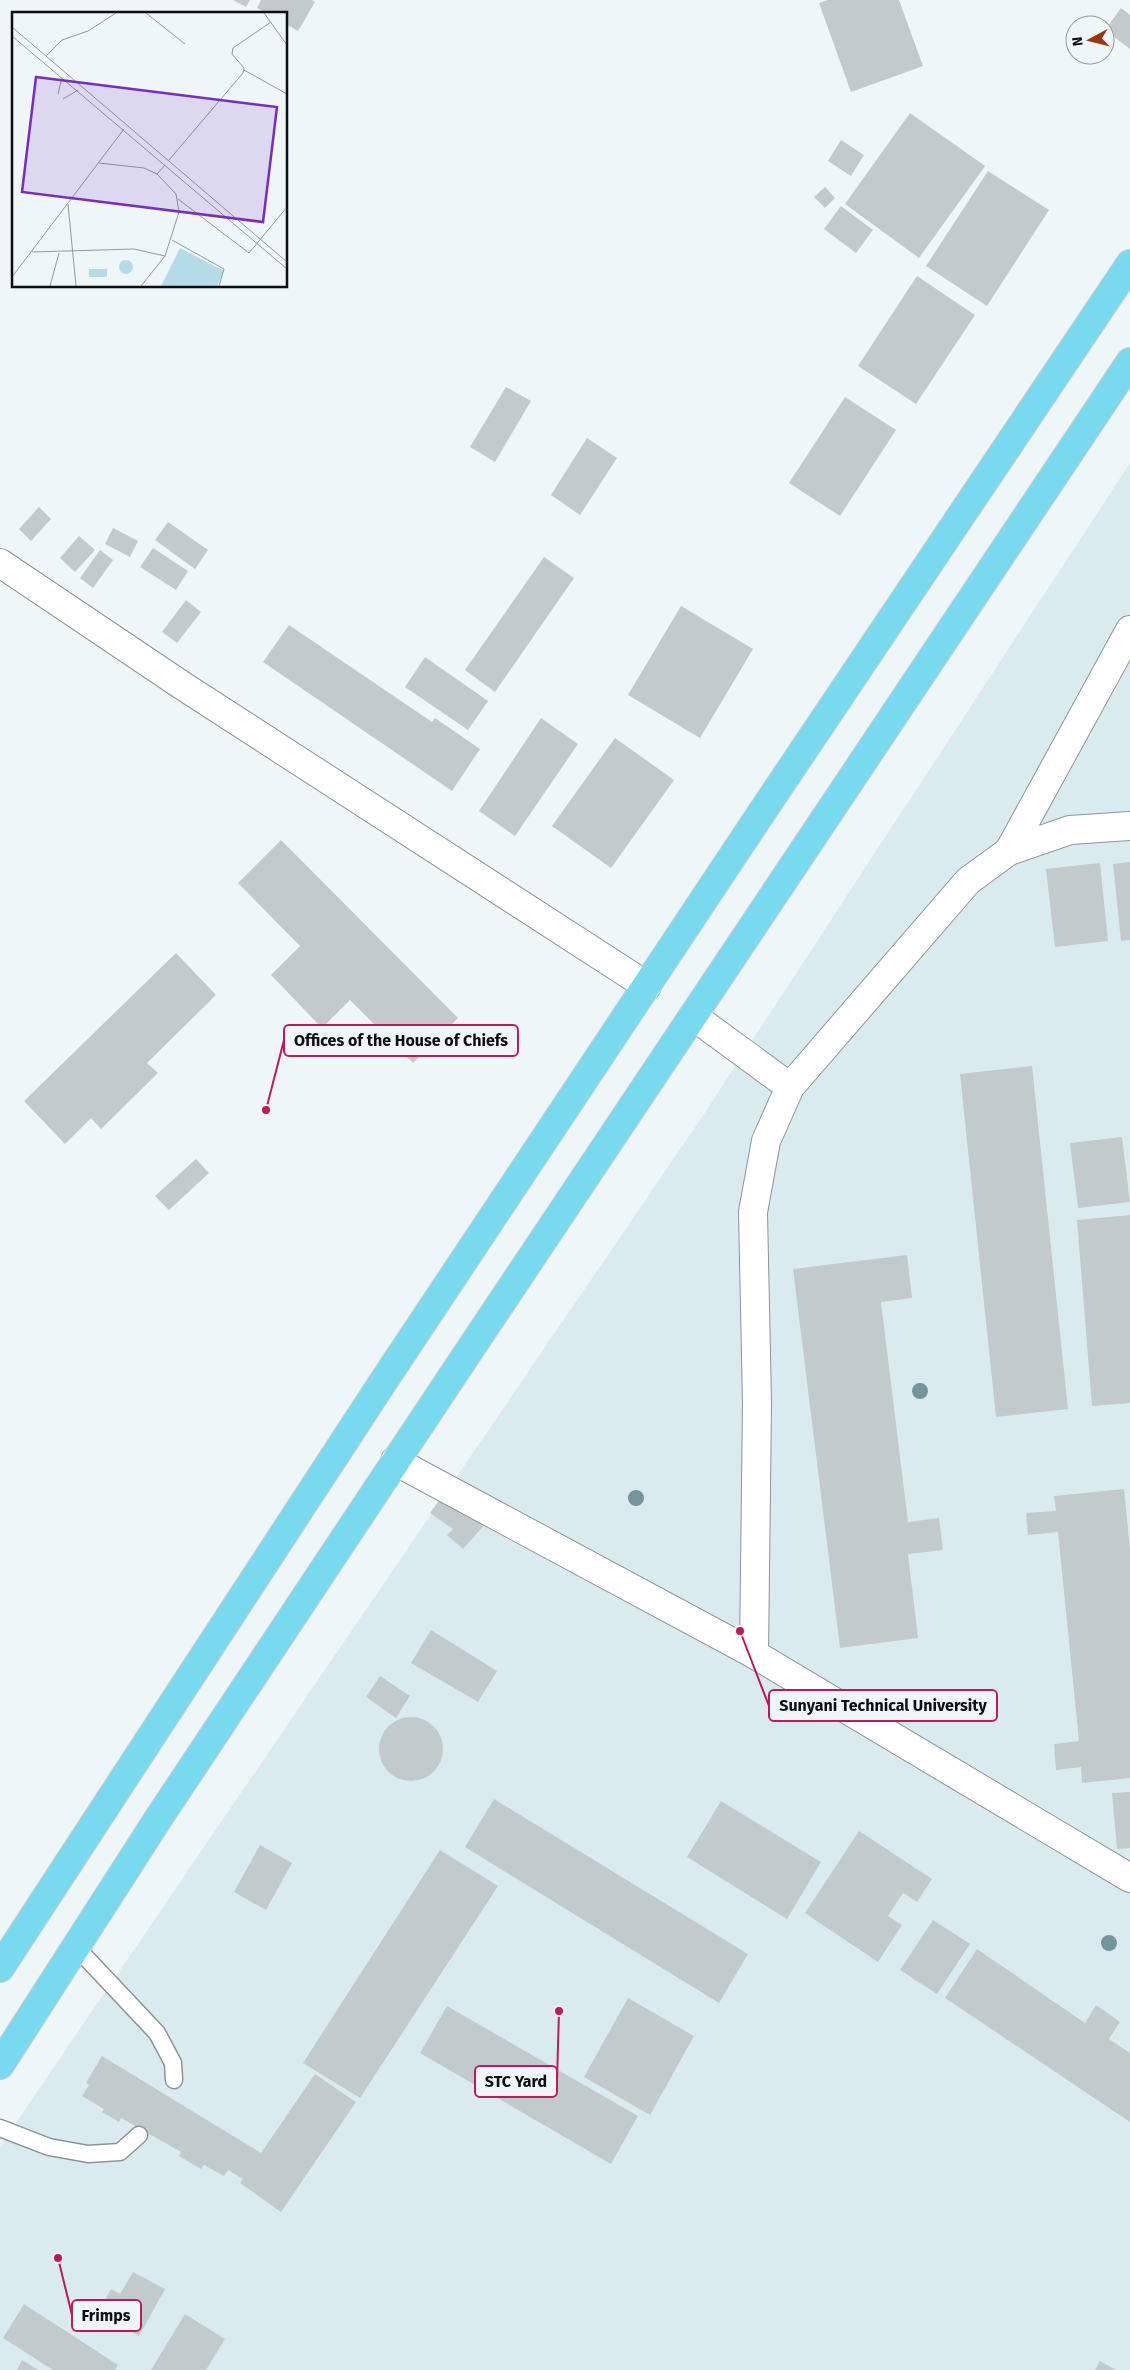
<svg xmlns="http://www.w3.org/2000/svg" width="1130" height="2370" font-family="'Fira Sans',sans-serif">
<rect width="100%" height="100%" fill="#eef6f8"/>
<!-- built -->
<polygon fill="#daebf0" points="1130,463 1130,2370 0,2370 0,2146 702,1117"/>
<!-- building -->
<g fill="#c3cacc">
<polygon points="233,0 250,0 246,7"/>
<polygon points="261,0 312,0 315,2 298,31 286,24 286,14 268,14 257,8"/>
<polygon points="828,0 899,0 923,66 851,92 819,3"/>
<polygon points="1121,8 1130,15 1130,49 1105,30"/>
<polygon points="910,113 985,166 919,258 845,204"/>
<polygon points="841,140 864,155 851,176 828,161"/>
<polygon points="988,171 1049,210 987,306 926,266"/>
<polygon points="825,187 835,198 825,208 814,197"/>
<polygon points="841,206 873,230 856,253 824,229"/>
<polygon points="917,276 975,315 916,404 858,366"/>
<polygon points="506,387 531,401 495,462 470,447"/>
<polygon points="845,397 896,430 840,516 789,483"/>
<polygon points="587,438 617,458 580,515 551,495"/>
<polygon points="39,507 51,519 31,541 19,529"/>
<polygon points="168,522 208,550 195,569 155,540"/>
<polygon points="113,528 138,541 130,557 105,544"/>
<polygon points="79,536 95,550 75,572 60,558"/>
<polygon points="153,548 188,571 176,590 140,567"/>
<polygon points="100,550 113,560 93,588 80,578"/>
<polygon points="544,557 574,578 495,692 465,670"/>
<polygon points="186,600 201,612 177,643 162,632"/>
<polygon points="681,606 753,649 700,738 628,695"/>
<polygon points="289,625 432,722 435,718 480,749 452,791 263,662"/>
<polygon points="425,657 488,701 468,730 405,687"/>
<polygon points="541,718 578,744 515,836 479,811"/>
<polygon points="615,738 674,780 611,868 552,826"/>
<polygon points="281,840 458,1018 413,1063 350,1000 322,1028 271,975 300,946 238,883"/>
<polygon points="1130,862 1130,940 1121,941 1113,864"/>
<polygon points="1100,863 1108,941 1055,947 1046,869"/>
<polygon points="176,953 216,995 147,1063 158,1073 101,1129 91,1118 65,1144 24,1101"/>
<polygon points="1032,1066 1068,1409 996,1417 960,1074"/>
<polygon points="1122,1137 1130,1202 1078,1208 1070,1143"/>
<polygon points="196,1159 209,1173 169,1210 155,1196"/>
<polygon points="1130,1215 1130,1403 1092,1406 1077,1220"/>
<polygon points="907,1255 912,1298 881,1302 908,1522 939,1518 943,1550 908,1554 918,1638 840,1648 793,1269"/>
<polygon points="1124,1489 1130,1549 1130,1778 1082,1783 1081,1767 1056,1770 1054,1744 1079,1741 1058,1532 1028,1535 1026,1513 1056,1511 1054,1496"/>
<polygon points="443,1495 487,1522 463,1549 447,1535 453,1529 430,1513"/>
<polygon points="431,1630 497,1671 478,1702 411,1663"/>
<polygon points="380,1676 410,1696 396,1718 366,1697"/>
<circle cx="411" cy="1749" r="32"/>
<polygon points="1130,1792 1130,1848 1117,1849 1112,1793"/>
<polygon points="494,1799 748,1954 719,2003 465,1847"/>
<polygon points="721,1801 821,1862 787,1919 687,1857"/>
<polygon points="859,1831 932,1879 917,1902 903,1893 888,1916 902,1925 878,1962 805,1913"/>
<polygon points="260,1845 292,1863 266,1910 234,1892"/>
<polygon points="440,1850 498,1886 360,2098 303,2063"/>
<polygon points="933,1920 970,1944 937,1994 900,1970"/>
<polygon points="977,1949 1085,2023 1096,2005 1120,2022 1109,2039 1130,2053 1130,2122 945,1998"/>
<polygon points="628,1998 694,2036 650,2115 584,2077"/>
<polygon points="447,2006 638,2116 611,2164 420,2053"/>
<polygon points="102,2056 261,2153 315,2074 356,2102 281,2212 240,2183 243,2179 228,2170 224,2176 204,2165 201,2169 179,2156 181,2152 121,2118 119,2122 102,2112 104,2109 82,2096 89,2085 86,2083"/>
<polygon points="133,2272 165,2289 139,2336 98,2313 111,2289 120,2294"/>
<polygon points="24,2304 118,2365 115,2370 53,2370 3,2338"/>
<polygon points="185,2314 225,2339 206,2370 151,2370"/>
<polygon points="22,2360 38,2370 17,2370"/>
<polygon points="1100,2361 1116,2370 1095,2370"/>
</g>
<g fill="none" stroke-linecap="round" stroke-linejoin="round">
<!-- lane casing -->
<g stroke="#8d9497" stroke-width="19">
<g id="lane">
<polyline points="76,1947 157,2033 173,2063 174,2080"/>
<polyline points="0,2128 49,2147 88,2154 120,2152 139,2135"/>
</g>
</g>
<!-- street casing -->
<g stroke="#8d9497" stroke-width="30">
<g id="street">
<polyline points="0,563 183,686 647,986"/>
<polyline points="1009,851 1130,630"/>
<polyline points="693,1016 790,1087 968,881 1009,851 1070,830 1130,826"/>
<polyline points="395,1461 754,1654 1130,1878"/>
<polyline points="754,1654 757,1403 753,1212 766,1141 790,1087"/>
</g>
</g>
<!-- primary casing -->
<g stroke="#cecfcf" stroke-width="30">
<g id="primary">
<polyline points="0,1968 381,1385 760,815 1130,264"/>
<polyline points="0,2065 158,1819 467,1354 1130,362"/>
</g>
</g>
<!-- lane -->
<use href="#lane" stroke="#fff" stroke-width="16"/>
<!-- street -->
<use href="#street" stroke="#fff" stroke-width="28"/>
<!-- primary -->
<use href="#primary" stroke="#79d9ee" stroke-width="28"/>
</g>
<!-- trees -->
<g fill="#72959e">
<circle cx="920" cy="1391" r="8"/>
<circle cx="636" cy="1498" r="8"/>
<circle cx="1109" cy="1943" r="8"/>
</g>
<!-- overview -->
<g transform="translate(12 12)">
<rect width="275" height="275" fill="#eef6f8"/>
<path d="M168 236 212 259 205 274H149ZM107 255a7 7 0 1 1 14 0a7 7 0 1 1-14 0ZM77 257H95V265H77Z" fill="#b3dbe8"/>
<path fill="none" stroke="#949a9b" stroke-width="1" d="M134 1 173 32M252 1 275 33M0 15 275 250M0 24 275 257M34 44 50 28 76 19 104 1M232 58 275 82M46 82 50 65M51 87 66 78M157 148 231 61 232 56 220 42 221 36 259 10M87 151 132 156 145 162M166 187 237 241 275 195M56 192 64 274M160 228 212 257 207 274M20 240 122 237 153 244M0 265 112 117M38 274 47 241M129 274 153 244 167 200 164 182 145 162 153 153"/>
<path fill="#7b2cbf" fill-opacity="0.15" stroke="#7b2cbf" stroke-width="2.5" d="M24 65 265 95 251 210 10 180Z"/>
<rect width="275" height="275" fill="none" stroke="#0c0f0f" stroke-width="2.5"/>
</g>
<!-- callouts -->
<path fill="none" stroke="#c2185b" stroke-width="2" d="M266 1110L284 1040M740 1631L769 1706M559 2011L557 2081M58 2258L72 2315"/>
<g fill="#c2185b" stroke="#eef6f8" stroke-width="2">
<circle cx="266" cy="1110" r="5"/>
<circle cx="740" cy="1631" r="5"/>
<circle cx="559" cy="2011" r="5"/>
<circle cx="58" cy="2258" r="5"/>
</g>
<g fill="#eef6f8" stroke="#c2185b" stroke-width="2">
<rect x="284" y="1025" width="234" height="31" rx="5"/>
<rect x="769" y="1690" width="228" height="31" rx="5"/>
<rect x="475" y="2066" width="82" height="31" rx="5"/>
<rect x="72" y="2300" width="69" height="31" rx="5"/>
</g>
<g font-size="16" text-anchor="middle" font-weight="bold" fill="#0c0f0f">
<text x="401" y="1046">Offices of the House of Chiefs</text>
<text x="883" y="1711">Sunyani Technical University</text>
<text x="516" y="2087">STC Yard</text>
<text x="106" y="2321">Frimps</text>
</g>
<!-- north arrow -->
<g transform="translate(1090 40) rotate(263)"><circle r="24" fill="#eef6f8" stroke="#949a9b"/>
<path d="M0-4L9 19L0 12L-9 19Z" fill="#9c360f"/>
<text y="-8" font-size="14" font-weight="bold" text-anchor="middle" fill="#0c0f0f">N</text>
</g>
</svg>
